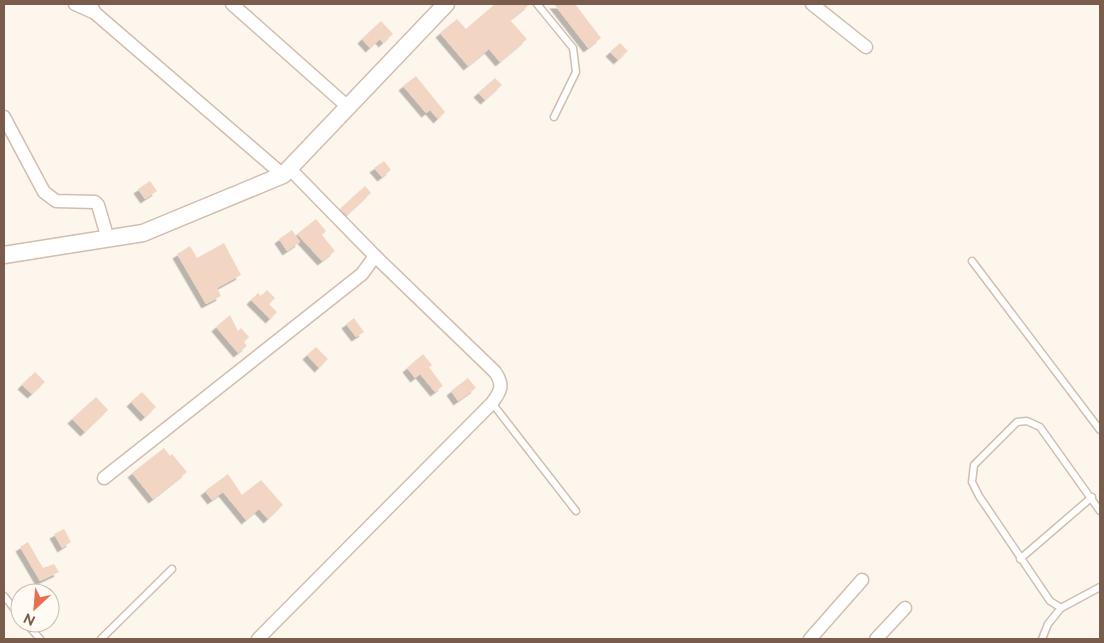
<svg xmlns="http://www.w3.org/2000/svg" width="1104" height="643" font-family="Raleway,sans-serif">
<defs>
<filter id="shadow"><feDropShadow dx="-4.5" dy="4.5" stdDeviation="0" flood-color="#0004"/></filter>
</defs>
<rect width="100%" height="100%" fill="#fdf6ec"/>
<!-- building -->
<g fill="#f3d5c3" filter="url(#shadow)">
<polygon points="495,4 530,4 510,20 527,39 500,62 489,49 468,66 440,33 457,19 466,29"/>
<polygon points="554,4 575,4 601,38 588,48"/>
<polygon points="381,21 393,34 383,43 380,39 370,48 362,39"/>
<polygon points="620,43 628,51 618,60 610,52"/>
<polygon points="416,76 445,112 438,119 430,110 426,113 403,86"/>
<polygon points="495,78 502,85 485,100 478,93"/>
<polygon points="384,161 391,170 382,177 374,168"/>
<polygon points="150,181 157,191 145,199 138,189"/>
<polygon points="365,186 371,193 347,215 340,209"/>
<polygon points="316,219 326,231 322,235 335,251 322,261 297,234"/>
<polygon points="292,230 300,242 287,251 279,239"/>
<polygon points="224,243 241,275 217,288 221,296 206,304 177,254 190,246 197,258"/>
<polygon points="267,290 275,298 269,304 277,312 270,319 251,300 258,293 261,296"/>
<polygon points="230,315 238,331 241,328 249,337 244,342 247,346 238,353 216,327"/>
<polygon points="354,318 364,332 356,337 346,324"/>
<polygon points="316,347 328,359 319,368 307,355"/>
<polygon points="423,354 432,365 429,367 443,386 435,392 420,374 415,378 407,368"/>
<polygon points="35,372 45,382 32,394 22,385"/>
<polygon points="468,378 476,388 458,401 451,391"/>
<polygon points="142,392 156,407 145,417 131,402"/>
<polygon points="96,397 108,410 85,432 72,419"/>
<polygon points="164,448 170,456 172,454 187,472 153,499 132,473"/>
<polygon points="228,474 242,495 261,480 283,505 268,519 259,509 246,520 223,492 212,500 205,491"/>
<polygon points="64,529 71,542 62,548 54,534"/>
<polygon points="28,542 43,568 54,564 59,572 40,581 20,547"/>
</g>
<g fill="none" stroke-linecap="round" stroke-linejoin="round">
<!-- service casing -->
<g stroke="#d1beb0" stroke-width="9">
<g id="service">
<polyline points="537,4 573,48 576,72 554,117"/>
<polyline points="972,261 1100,430"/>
<polyline points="492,403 576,511"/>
<polyline points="1100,511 1040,427 1027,421 1017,422 974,465 972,482 979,496 1050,601 1061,608 1100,587"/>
<polyline points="1020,559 1092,497"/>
<polyline points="4,596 20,616"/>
<polyline points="26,623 40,639"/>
<polyline points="101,639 172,569"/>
<polyline points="1042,639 1048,624 1061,608"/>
</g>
</g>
<!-- minor casing -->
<g stroke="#d1beb0" stroke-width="15">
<g id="minor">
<polyline points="75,4 95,13"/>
<polyline points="90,4 95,13 283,175"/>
<polyline points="232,4 348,107"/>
<polyline points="812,4 866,47"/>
<polyline points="4,117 44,192 56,201 95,202 98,205 108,239"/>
<polyline points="104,478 362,274 375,256"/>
<path d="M258 639 492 403C501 391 504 385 495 372L375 256 289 168"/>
<polyline points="810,639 862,580"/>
<polyline points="876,639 905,608"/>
</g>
</g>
<!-- tertiary casing -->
<g stroke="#d1beb0" stroke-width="19">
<polyline id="tertiary" points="4,255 143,233 283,175 446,4"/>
</g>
<!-- service -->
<use href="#service" stroke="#fff" stroke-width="6"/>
<!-- minor -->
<use href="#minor" stroke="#fff" stroke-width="12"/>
<!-- tertiary -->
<use href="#tertiary" stroke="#fff" stroke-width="16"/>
</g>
<!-- border -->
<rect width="1104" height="643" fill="none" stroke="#7a5c4d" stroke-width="10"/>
<!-- north arrow -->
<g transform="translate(35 608) rotate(206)"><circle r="24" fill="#fffaf3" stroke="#cabbb1"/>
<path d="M0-4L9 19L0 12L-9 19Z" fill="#e76f51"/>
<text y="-8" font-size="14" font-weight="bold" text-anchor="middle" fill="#7a5c4d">N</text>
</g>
</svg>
